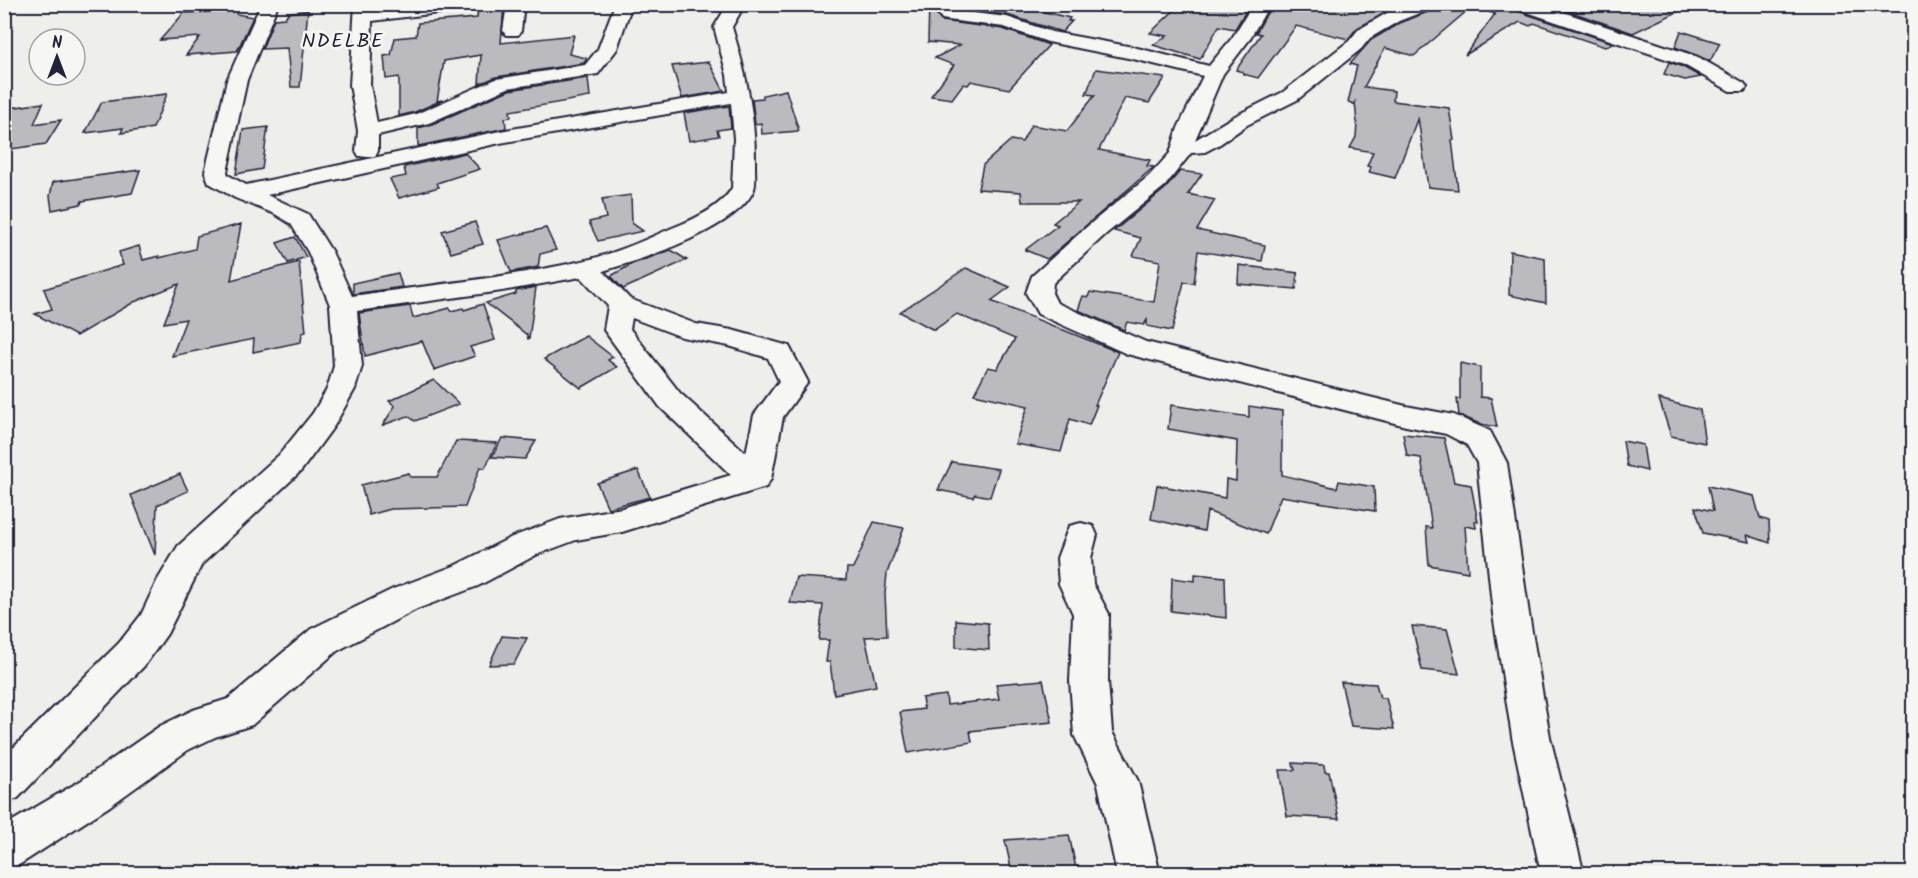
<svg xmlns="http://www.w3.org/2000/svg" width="1918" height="878" font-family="Kalam,sans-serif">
<rect width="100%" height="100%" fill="#eeeeeb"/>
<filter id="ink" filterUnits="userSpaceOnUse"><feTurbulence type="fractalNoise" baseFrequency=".0167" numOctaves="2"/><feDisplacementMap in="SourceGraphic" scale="12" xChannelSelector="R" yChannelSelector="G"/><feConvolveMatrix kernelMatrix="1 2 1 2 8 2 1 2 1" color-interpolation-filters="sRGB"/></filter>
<g filter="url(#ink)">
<!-- building -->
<g fill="#bbbbbf" stroke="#22223b" stroke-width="1.5">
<polygon points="211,4 239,4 236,14 253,17 237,51 186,55 200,37 160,40 184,13 207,12"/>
<polygon points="929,4 1011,4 1070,18 1068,21 1072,21 1062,32 1007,15 948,8 940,10 937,15 942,21 1003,29 1049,45 1009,89 971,81 968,85 963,84 952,99 931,96 954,65 935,58 960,45 928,42"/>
<polygon points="1181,4 1250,4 1235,29 1219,26 1200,59 1153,45 1167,36 1150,33"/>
<polygon points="1272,4 1402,4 1357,28 1348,39 1296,26 1258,78 1243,74 1243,72 1236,70 1261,34 1256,33"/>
<polygon points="1436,4 1475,4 1414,56 1385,48 1364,87 1394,91 1393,101 1449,108 1454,140 1452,140 1458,190 1428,187 1418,117 1395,178 1369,172 1371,167 1367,166 1373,152 1350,148 1356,137 1357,123 1355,102 1354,104 1348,102 1357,66 1350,64 1371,40 1400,23 1433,10"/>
<polygon points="1478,4 1511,4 1514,10 1613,43 1605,47 1534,23 1530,26 1520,22 1465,55 1495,14 1477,8"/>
<polygon points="1548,4 1694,4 1633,33"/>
<polygon points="504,6 501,43 574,35 569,54 586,58 586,60 584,63 496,77 479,84 481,55 444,61 437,101 442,100 415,112 399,116 399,77 386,79 384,56 391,55 395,38 416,36 418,23 477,18 478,8"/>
<polygon points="308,10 300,87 291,87 287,48 262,49 274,19 285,18 288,13"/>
<polygon points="1681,31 1720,43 1710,61 1675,47"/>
<polygon points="709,62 724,91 682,98 672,66"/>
<polygon points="1669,62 1683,67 1701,77 1685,80 1664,74"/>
<polygon points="1096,69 1165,78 1149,103 1125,98 1099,150 1150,160 1147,166 1154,167 1047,259 1025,250 1058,225 1053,223 1079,202 1022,202 1021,192 978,189 983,165 1011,140 1022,142 1031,125 1067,131 1095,95 1086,94"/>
<polygon points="588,78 590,97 510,111 511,117 505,118 506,128 418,146 418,128 430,125 509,90"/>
<polygon points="786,90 799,131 762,134 761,123 755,124 752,99 763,98 763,95"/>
<polygon points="167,94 153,128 121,133 123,128 85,133 102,102"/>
<polygon points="43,103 34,124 61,120 46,144 4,150 4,109"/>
<polygon points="729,106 731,128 717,130 719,136 689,141 684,113"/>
<polygon points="268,127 262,169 236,174 243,130"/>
<polygon points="465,153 480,169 437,183 439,187 399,198 390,179 406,176 404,167"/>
<polygon points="140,170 132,193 82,201 81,204 52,210 50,196 53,182"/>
<polygon points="1180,171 1202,174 1188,194 1215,200 1197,230 1265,245 1262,261 1198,251 1194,283 1184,282 1172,331 1147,326 1147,320 1144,325 1127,322 1124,330 1078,310 1083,296 1088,297 1090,292 1154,302 1160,261 1133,256 1141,238 1114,231 1166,188"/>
<polygon points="631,195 632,223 643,231 598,241 589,222 606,218 602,199"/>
<polygon points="475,222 483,244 451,253 442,231"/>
<polygon points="241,224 231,280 299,262 306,332 302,333 301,342 253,352 254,339 172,356 186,319 164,323 179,284 134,302 76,336 35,314 52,309 44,289 123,265 119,252 139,246 143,260 159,256 159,258 195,249 197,236"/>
<polygon points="546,228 556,250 540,254 538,267 511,272 498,240"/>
<polygon points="295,237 306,257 288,263 277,243"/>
<polygon points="671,250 687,260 623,289 611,276 632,264"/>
<polygon points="1510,251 1545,258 1546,303 1509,295"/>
<polygon points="1239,265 1298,273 1296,289 1238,284"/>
<polygon points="966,268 1010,287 991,301 1118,352 1095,405 1097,405 1089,425 1070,419 1061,452 1015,444 1028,406 974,394 988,367 997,369 1015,339 957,314 934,330 900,312"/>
<polygon points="398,273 402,287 353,294 353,283"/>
<polygon points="536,287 529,339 528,339 527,335 486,303 516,294 516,291"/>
<polygon points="483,304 495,340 470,347 475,356 434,370 422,341 365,356 359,313 410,306 413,318 450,308 451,311 463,308 464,310"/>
<polygon points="586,336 613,357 608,360 617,367 581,388 544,359"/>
<polygon points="1460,363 1480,367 1480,397 1491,398 1497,427 1480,424 1459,415 1457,399 1460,399"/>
<polygon points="434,380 459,404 415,421 408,416 383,425 395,406 389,401"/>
<polygon points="1659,399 1700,410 1705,443 1671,436"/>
<polygon points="1171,405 1249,417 1249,406 1282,411 1282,475 1337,488 1339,481 1374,487 1375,511 1281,496 1266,534 1207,511 1204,531 1151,519 1157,485 1225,498 1226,479 1236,481 1237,441 1168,429"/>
<polygon points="1403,434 1444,438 1454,482 1471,485 1478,522 1475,521 1476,528 1465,526 1468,572 1429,565 1426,527 1432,528 1421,458 1407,456"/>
<polygon points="502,438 536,441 525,459 492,457"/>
<polygon points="456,441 497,443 485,468 480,467 465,507 391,509 369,515 361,485 409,473 410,477 437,477"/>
<polygon points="1623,441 1643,445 1647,471 1627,466"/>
<polygon points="952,462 999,469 990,497 975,494 973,497 938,490"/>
<polygon points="638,470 650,497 608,508 597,483"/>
<polygon points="180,474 188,491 157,505 155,555 131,495"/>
<polygon points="1708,486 1754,496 1760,518 1769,521 1770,543 1747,535 1749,542 1703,533 1695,507 1713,511"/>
<polygon points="874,522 904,528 887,573 885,594 887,636 865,637 876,686 834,694 830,662 826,662 829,640 819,640 823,605 790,603 796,577 846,580 847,568 853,568"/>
<polygon points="1195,574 1225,577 1226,618 1171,611 1172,578 1195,581"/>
<polygon points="956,620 988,623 989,650 956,647"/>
<polygon points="1412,626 1447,629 1459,674 1422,670"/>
<polygon points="502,636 527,638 514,664 489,665"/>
<polygon points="1043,680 1052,722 970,731 972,742 908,753 900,712 924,709 922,698 946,695 947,705 999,699 996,684"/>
<polygon points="1341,682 1376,684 1380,698 1386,698 1394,729 1351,726"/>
<polygon points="1293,763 1324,765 1325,772 1329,772 1339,819 1287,816 1279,770 1295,770"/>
<polygon points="1069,835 1077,873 1012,873 1005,840"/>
</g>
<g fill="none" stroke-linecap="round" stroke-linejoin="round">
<!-- minor casing -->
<g stroke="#22223b" stroke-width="4">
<g id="minor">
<path d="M261 4H278L247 80 227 172 228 175 246 185 500 131 729 92 727 75 714 27 728 4H745L732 27C746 73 756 118 755 167 755 174 756 183 754 189 740 228 640 260 603 271L630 299 696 324 732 330 789 346 808 382 783 417 771 479 766 487 622 532 576 540 536 555 478 586 417 609 337 651 252 725 215 737 188 750 110 806 19 865 4 870V826L82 780 160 726 193 710 228 699 311 629 393 589 454 566 512 537 560 519 622 508 731 475 660 407 604 330 608 306 581 277 502 291 357 311 362 366 355 389 334 426 301 471 202 564 167 634 145 665 18 798 4 804V757L119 643 141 615 157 581 178 546 279 455 313 413 327 389 334 366 330 305 308 252 291 224 275 214 235 198 209 183 205 172 227 80ZM731 103 734 139 732 188C720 208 693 220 672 228 643 241 614 254 582 261 507 278 429 285 352 296L332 252 308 214 267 195 500 143ZM632 318 682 337 729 346 768 358 779 381 754 415 746 453 680 393 630 329Z"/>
<polygon points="355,4 373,4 372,11 424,4 480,4 472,9 372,21 370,85 377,123 416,114 496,79 585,65 598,49 615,4 632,4 617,49 598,74 508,88 429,123 378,135 378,151 375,156 367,157 359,156 356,151 358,131 350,85"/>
<polygon points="507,4 524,4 521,31 518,35 506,35 503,31"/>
<polygon points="1253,4 1270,4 1249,40 1223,74 1195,140 1233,117 1283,92 1349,41 1358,30 1387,13 1409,4 1434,4 1432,8 1399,21 1370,38 1361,49 1297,100 1247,125 1220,144 1205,152 1191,153 1165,186 1106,234 1053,283 1052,293 1057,303 1146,342 1406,406 1454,415 1490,431 1507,463 1529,614 1550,737 1584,874 1541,874 1512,737 1493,614 1477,463 1467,445 1446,434 1406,426 1127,354 1038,314 1026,293 1032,276 1090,224 1149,176 1170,153 1178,128 1203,76 1133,59 1048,42 1004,27 948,20 942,19 939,15 942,11 948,10 1007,17 1052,32 1133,47 1209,66 1232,38"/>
<polygon points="1513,4 1539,4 1698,57 1744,83 1747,87 1744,91 1730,91 1684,65 1515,8"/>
<polygon points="1081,523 1093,526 1097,535 1091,558 1093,584 1109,614 1108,681 1112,732 1138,781 1160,874 1117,874 1098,784 1074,735 1070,681 1073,614 1059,584 1057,558 1069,526"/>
</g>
</g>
<!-- minor -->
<use href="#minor" fill="#f6f6f2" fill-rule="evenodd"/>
</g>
</g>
<g text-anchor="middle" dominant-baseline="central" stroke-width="5" stroke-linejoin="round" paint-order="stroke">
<!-- far-quarter labels -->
<g font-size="20" letter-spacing="1.5" fill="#22223b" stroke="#f6f6f2">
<text x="343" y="42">NDELBE</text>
</g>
</g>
<!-- margin -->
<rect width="1918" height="878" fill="none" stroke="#f6f6f2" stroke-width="24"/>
<rect x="12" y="12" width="1894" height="854" fill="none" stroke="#22223b" stroke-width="2" filter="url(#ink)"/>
<!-- north arrow -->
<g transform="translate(57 57)"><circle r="28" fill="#f6f6f2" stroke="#a1a1a9" stroke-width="1.5"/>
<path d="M0-4.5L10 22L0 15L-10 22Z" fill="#22223b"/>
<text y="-9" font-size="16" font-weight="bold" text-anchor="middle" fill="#22223b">N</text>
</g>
</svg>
